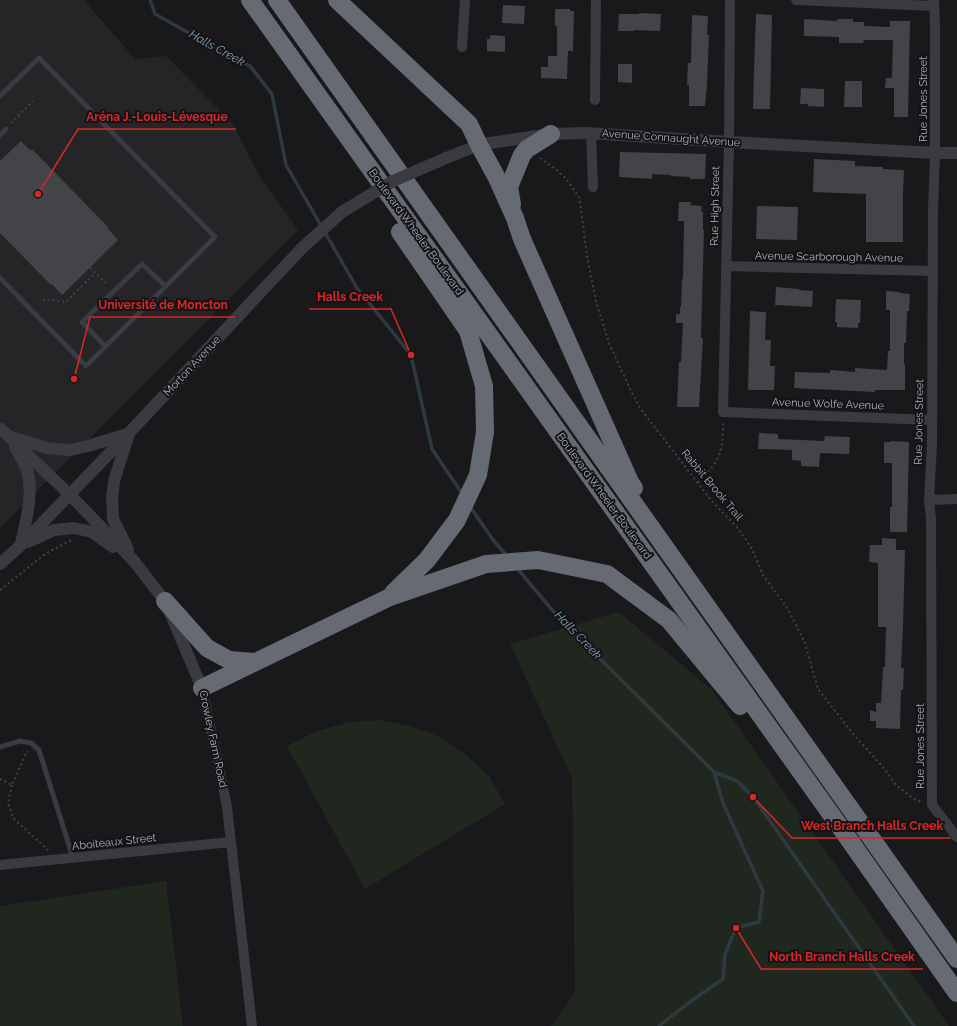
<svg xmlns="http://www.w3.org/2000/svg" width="957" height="1026" font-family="Raleway,sans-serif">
<rect width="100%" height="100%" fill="#19191b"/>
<!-- built -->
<polygon fill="#252528" points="0,0 84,0 135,59 166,56 233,124 260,177 298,230 0,528"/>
<!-- green -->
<g fill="#1f271f">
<polygon points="619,612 712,690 949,1026 551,1026 575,992 572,778 510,644"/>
<polygon points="381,720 411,726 440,737 465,754 489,776 505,804 365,889 287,746 317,731 350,722"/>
<polygon points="166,881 183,1026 0,1026 0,906"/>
</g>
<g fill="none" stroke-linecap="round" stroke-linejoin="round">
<!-- stream -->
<g stroke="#2e3940" stroke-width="3.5">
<polyline points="150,0 155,14 212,46 250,66 272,94 286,165 357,288 411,355 432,449 463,495"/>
<polyline points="469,505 493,540 507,556"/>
<polyline points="516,567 558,617 714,772 737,781 753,797 914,1026"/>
<polyline points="659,1026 691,1001 723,979 725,954 736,928 759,922 763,891 723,803 714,772"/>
</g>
</g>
<!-- building -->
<g fill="#434448">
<polygon points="503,5 525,6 524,24 502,23"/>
<polygon points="555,9 570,9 570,11 574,11 573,51 568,51 567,79 541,78 541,67 548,67 548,56 557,56 557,26 555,26"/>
<polygon points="639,13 661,14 660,31 634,30 634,31 618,31 619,14 639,14"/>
<polygon points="756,14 772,15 770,109 753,109 754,69"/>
<polygon points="692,15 708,16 707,35 709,35 707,85 705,106 689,106 689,85 687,85 688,63 691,63"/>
<polygon points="804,19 837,21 837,19 853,19 853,22 864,22 864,26 890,27 890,21 910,21 908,117 894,117 894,88 885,88 886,78 892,78 893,40 864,40 863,43 839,43 839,37 804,36"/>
<polygon points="490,35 505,36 505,52 487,51 487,39 490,39"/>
<polygon points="618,64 632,64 632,83 618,82"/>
<polygon points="845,81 862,81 862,107 844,107"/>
<polygon points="801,88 824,89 824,107 808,106 808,104 800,104"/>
<polygon points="21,141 31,151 32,149 109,228 108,229 118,240 62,295 52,284 51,285 0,233 0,161"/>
<polygon points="620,152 706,154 705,179 690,179 690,177 671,176 671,175 652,174 652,179 619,177"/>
<polygon points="814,159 855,161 855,166 883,167 883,169 904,170 903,192 903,242 866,242 866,194 813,192"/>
<polygon points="679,202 691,202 690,205 702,206 701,212 703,212 703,230 704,230 701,338 703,338 699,407 677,407 679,362 681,362 683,323 676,323 676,314 680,314 680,307 681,307 682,279 683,279 684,221 678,221"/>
<polygon points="757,206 798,207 797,240 756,239"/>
<polygon points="776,287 799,289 799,290 813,291 812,307 775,305"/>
<polygon points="886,291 900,292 900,293 910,294 909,311 907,311 906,343 904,343 904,364 905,364 905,390 875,390 875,392 794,388 795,372 830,373 830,370 855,372 855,368 887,370 888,351 890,351 890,310 886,310"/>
<polygon points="836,299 861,300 860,323 858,323 858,328 837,327 837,322 835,322"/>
<polygon points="750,311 766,312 765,340 771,340 770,366 775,366 774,390 748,390"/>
<polygon points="759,433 778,434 778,439 824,441 825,436 850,437 849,454 820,453 819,467 801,466 801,461 792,460 792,450 758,449"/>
<polygon points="891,441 909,442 907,532 890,532 890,507 892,507 892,463 884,463 884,442 891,442"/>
<polygon points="882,538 896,539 896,550 905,550 903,627 901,668 904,668 903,690 901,690 900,729 876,728 876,721 870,721 870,710 876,712 876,703 881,703 883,669 883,667 885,667 886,627 878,627 878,563 869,562 870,545 882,545"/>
</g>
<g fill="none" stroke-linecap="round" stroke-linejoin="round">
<!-- path -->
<g stroke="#404247" stroke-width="2" stroke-dasharray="2 3" stroke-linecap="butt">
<polyline points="11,123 33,101"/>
<polyline points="540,158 558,171 567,180 579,197 581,209 587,256 596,301 609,343 631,391 640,408 710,499 722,512 736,526 744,537 752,549 763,575 788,609 805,643 818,689 853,734 883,767 896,785 914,799 922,802"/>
<polyline points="90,268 106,283"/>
<polyline points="43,301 46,299 66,302 95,273"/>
<path d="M698 483C703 476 710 470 715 463 723 451 723 435 723 422"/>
<polyline points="0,590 45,554 71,540"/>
<polyline points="0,779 12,785 27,751"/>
<polyline points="12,785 8,803 14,819 48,850"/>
</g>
<!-- service -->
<g stroke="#3a3b40" stroke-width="5">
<polyline points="0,96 39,58 215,237 86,366 0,278"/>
<polyline points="0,135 6,129"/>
<polyline points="105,346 82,322 142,264 165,286"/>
<polyline points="0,747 20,741 31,743 39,750 73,858"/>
</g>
<!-- minor -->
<g stroke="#3a3b40" stroke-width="10">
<polyline points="730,0 729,142 723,412 931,420"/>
<polyline points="796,0 934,6"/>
<polyline points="934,0 935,23 935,153 933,210 932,445 929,500 931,519 932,805 957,837"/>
<polyline points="462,47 465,0"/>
<polyline points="595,100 596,0"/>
<polyline points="591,133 593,187"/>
<polyline points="726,266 932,271"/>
<polyline points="929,500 957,499"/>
<polyline points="202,688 227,807 252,1026"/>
<polyline points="0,865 231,842"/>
</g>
<!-- tertiary -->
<g stroke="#3a3b40" stroke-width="12">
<polyline points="446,158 479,145 490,143 551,134 587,133 729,142 935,153 957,153"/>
<polyline points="0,428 70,495 133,560 165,601 202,688"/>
<polyline points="12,437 47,448 70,450 88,446 127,434"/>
<polyline points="128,437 114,481 112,498 113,519 128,549"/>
<path d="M15 447C19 454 24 462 27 470 34 494 26 520 21 544"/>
<polyline points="28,542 54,530 74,528 92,532 113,547"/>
<polyline points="0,564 21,545 128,434 301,249"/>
</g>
<!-- motorway -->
<g stroke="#666a72" stroke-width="18">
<polyline points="250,0 843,831 957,993"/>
<polyline points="277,0 957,959"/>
<polyline points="337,0 469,124 479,145 497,178 515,218 522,239 630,482 634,488"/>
<polyline points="512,204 509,187 522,155 527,149 551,134"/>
<polyline points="393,593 427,560 457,520 478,475 485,432 484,386 468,331 400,232"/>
<polyline points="165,601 207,648 229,660 254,662"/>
<polyline points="202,688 390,597 486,564 538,560 607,574 669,620 740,706"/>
</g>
<!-- tertiary-bridge -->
<polyline stroke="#3a3b40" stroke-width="12" points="301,249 342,212 393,181 446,158"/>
</g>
<g text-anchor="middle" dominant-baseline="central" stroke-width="4" stroke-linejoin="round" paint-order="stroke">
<!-- street labels -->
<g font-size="11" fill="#abb1bb" stroke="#141416">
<text transform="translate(923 99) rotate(-90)">Rue Jones Street</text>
<text transform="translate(671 138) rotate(4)">Avenue Connaught Avenue</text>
<text transform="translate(715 206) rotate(-89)">Rue High Street</text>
<text transform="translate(416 232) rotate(54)">Boulevard Wheeler Boulevard</text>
<text transform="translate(829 257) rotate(1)">Avenue Scarborough Avenue</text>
<text transform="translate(192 366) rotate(-47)">Morton Avenue</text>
<text transform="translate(828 404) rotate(2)">Avenue Wolfe Avenue</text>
<text transform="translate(919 422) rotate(-89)">Rue Jones Street</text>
<text transform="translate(712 485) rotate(50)">Rabbit Brook Trail</text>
<text transform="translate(604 496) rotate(54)">Boulevard Wheeler Boulevard</text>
<text transform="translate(213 739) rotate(78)">Crowley Farm Road</text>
<text transform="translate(920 746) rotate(-90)">Rue Jones Street</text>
<text transform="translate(114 842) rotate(-6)">Aboiteaux Street</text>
</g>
<!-- water labels -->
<g font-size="12" font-style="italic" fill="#82a1b7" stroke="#141416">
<text transform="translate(217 48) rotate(29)">Halls Creek</text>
<text transform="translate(578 635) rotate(46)">Halls Creek</text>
</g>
</g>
<!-- callouts -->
<path fill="none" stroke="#d62828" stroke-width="1.5" d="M38 194L78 129H236M411 355L391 309H309M74 379L90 317H235M753 797L792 838H951M736 928L761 969H923"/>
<g fill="#d62828" stroke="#141416" stroke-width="1.5">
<circle cx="38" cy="194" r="4"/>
<circle cx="411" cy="355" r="4"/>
<circle cx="74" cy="379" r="4"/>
<circle cx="753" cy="797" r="4"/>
<circle cx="736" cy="928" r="4"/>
</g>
<g font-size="12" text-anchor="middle" font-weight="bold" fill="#d62828" stroke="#141416" stroke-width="4" stroke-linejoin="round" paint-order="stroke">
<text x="157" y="121">Aréna J.-Louis-Lévesque</text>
<text x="350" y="301">Halls Creek</text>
<text x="163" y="309">Université de Moncton</text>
<text x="872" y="830">West Branch Halls Creek</text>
<text x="842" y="961">North Branch Halls Creek</text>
</g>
</svg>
